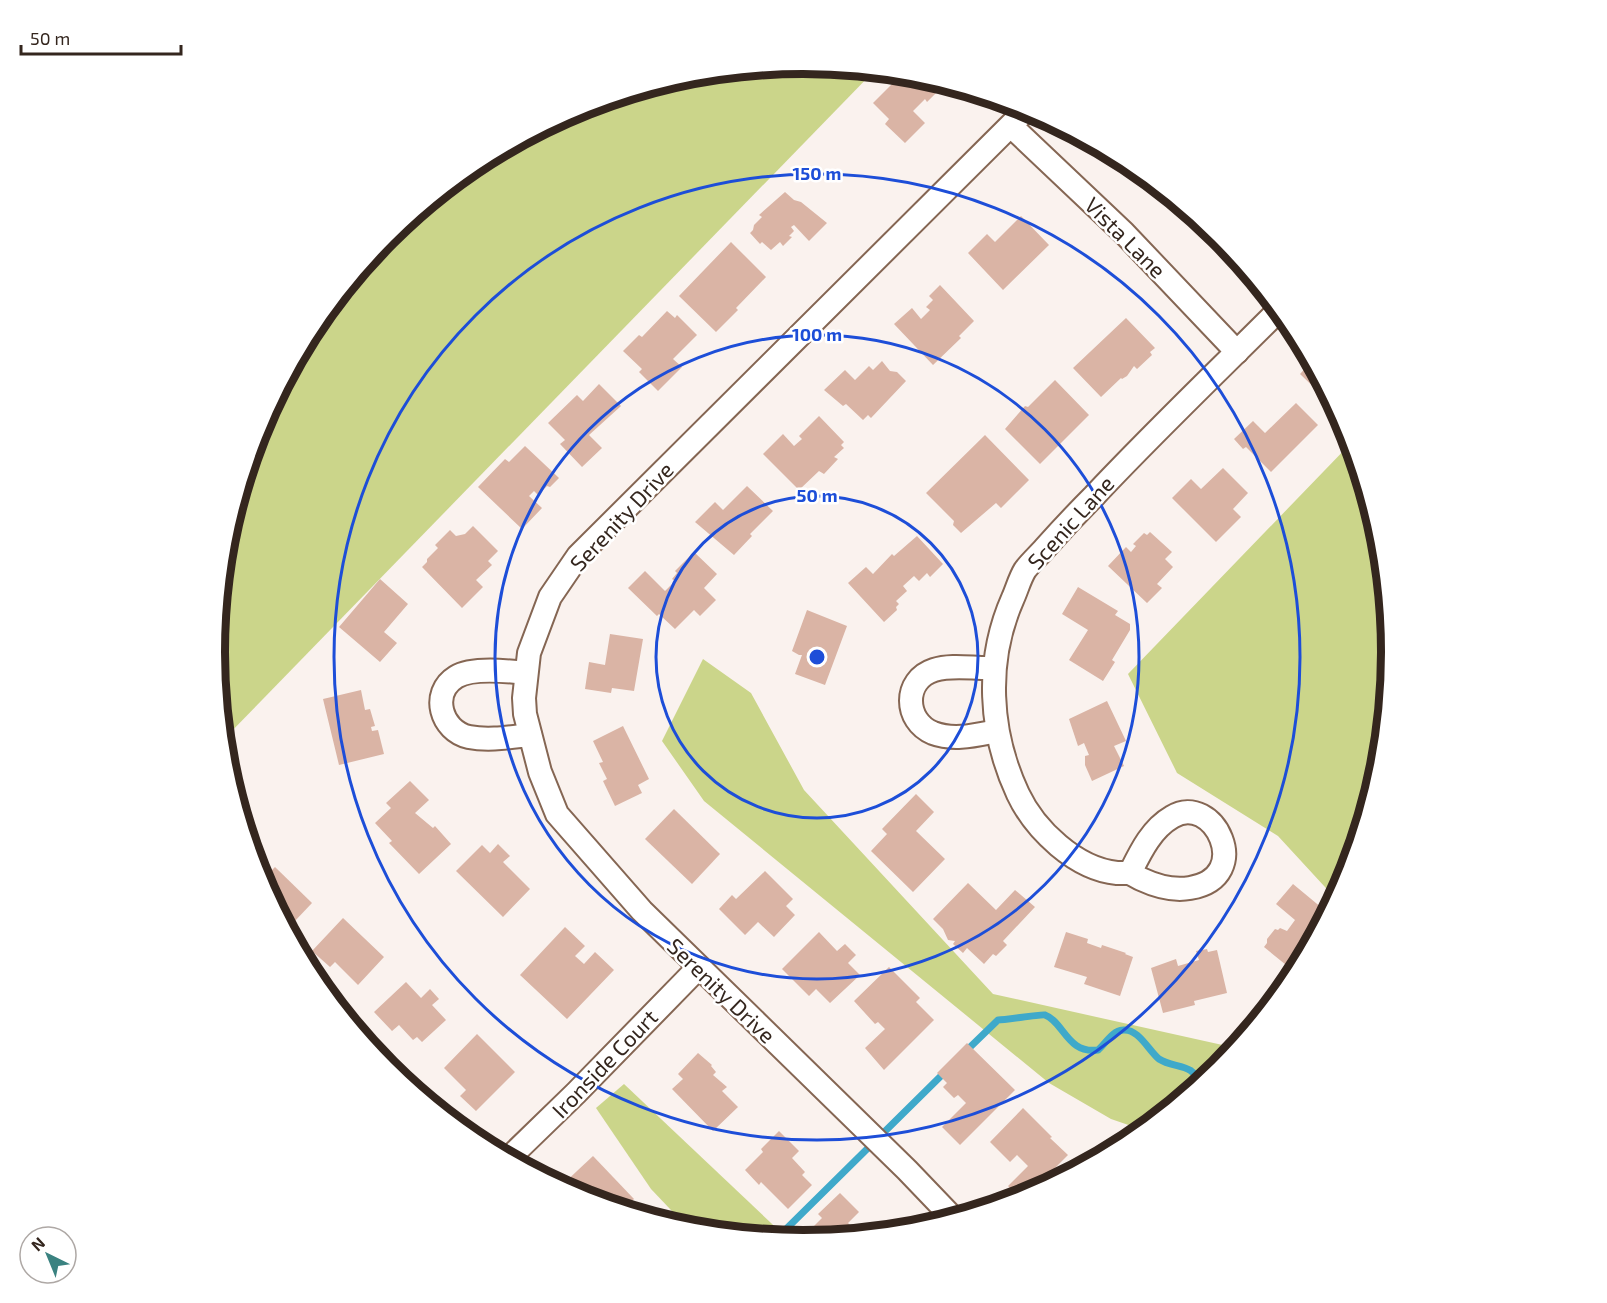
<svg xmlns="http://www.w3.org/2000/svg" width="1607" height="1303" font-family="'Exo 2',sans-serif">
<rect width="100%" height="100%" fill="#faf2ee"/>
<!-- green -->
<g fill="#cbd58a">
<polygon points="803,63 875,70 225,738 223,737 215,651 226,536 260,426 314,324 388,235 477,162 579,108 689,74"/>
<polygon points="1352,442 1381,537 1392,652 1381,767 1347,877 1336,899 1278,836 1177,773 1128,674"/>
<polygon points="703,659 751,693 804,790 993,994 1236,1048 1219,1068 1143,1130 1111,1119 1049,1083 704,801 662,741"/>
<polygon points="624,1084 788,1239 689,1229 651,1189 596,1108"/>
</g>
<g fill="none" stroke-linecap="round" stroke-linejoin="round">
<!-- stream -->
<g stroke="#3fa9ca" stroke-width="7">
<path d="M965 1052 998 1020C1006 1020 1041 1014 1045 1015 1064 1022 1067 1054 1098 1050 1106 1043 1112 1031 1123 1030 1138 1028 1149 1051 1159 1059 1174 1069 1195 1062 1199 1085"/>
<polyline points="778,1237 947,1070"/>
</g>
</g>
<!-- building -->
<g fill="#dab4a5">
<polygon points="903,73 930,78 941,88 927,102 925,99 913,111 925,123 905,143 885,124 889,119 873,103"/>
<polygon points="785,192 794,200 801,202 827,223 809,241 794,225 791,227 794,231 789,236 792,237 783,246 780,242 771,250 762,242 760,244 750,233 753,230 754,225 762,217 759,215"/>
<polygon points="1021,216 1049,245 1003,290 968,253 987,234 995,242"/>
<polygon points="1198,218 1220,236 1243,264 1238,270 1193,223"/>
<polygon points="731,242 766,277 736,308 738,310 716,332 679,296"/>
<polygon points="940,285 974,321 959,336 961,338 933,365 894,324 912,308 921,319 930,310 926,307 933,300 929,296"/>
<polygon points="667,311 675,318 677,315 697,335 673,359 682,367 658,391 639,372 642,369 623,351 639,335 642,337"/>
<polygon points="1126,318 1155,348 1150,352 1152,355 1137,369 1134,366 1127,376 1122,379 1121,378 1101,397 1073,368"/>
<polygon points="882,361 890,371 897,372 906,381 871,418 868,415 863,420 846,404 843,406 824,390 845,370 855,380 869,366 873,370"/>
<polygon points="1312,361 1330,395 1327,392 1323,396 1300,374"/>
<polygon points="1055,380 1089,415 1040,464 1005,429 1025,406 1028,407"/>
<polygon points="599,384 621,406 589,435 602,448 582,467 560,444 565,440 548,423 577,395 583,401"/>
<polygon points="1296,403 1318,425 1271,472 1246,447 1243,449 1234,439 1253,421 1265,433"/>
<polygon points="819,416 844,442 841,445 844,448 834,457 838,459 824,474 819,471 799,490 763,454 783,434 794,446 802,439 799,436"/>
<polygon points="985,435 1029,480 1001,508 996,503 961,533 953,525 954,521 926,493"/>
<polygon points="525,446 559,478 550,487 547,486 538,495 534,491 529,496 542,508 522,529 478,487 505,459 509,462"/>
<polygon points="1223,468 1248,493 1233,509 1241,517 1216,542 1172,498 1191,479 1201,489"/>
<polygon points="747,486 773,511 750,534 752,536 734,555 695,522 715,502 723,510"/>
<polygon points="473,526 498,551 488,561 492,565 476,580 483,587 462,608 422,567 427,562 427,559 438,548 435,545 450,530 456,536 465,534"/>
<polygon points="1150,532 1172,552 1165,559 1173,567 1157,584 1162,588 1147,603 1108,566 1126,547 1131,552 1136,546 1133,544 1144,533 1147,535"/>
<polygon points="917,536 943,564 930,577 927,573 919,581 914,576 903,586 907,591 896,601 899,604 896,607 897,610 884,622 848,583 866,567 873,574 892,554 894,556"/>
<polygon points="694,552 717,574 704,588 716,600 700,616 694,610 675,629 659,614 657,616 628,588 645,571 665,591 675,581 672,579 677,573 675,571"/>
<polygon points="380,579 408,604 384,632 397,643 380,662 339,627"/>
<polygon points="1078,587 1118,611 1115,615 1130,624 1130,630 1112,660 1115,662 1103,681 1069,660 1088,630 1062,614"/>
<polygon points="807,610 847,626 825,685 795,674 802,655 799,655 792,651"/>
<polygon points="610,634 643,639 634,691 612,688 611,693 585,689 589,662 605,665"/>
<polygon points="361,690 365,710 370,709 375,726 371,727 372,731 378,730 384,754 339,765 323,699"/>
<polygon points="1107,701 1126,741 1114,746 1124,766 1092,781 1085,765 1085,756 1089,755 1084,743 1078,746 1069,719"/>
<polygon points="623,726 649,779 638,785 642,793 615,806 603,781 607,779 599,763 603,762 593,741"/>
<polygon points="410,781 429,800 415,813 433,828 435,826 451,844 419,874 389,843 392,841 375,823 391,808 386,803"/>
<polygon points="916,794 934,812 916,831 945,859 913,892 871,851 887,834 882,829"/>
<polygon points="674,809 720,854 692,884 645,839"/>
<polygon points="498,844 510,856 503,862 530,889 503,917 456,871 482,845 490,853"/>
<polygon points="275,867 312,903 293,923 275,905 262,880"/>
<polygon points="765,871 793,899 786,906 795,915 774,937 758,922 745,935 719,909 732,895 736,899"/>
<polygon points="968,883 996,910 1015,890 1035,907 1003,941 1007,945 996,956 993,954 984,964 967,948 963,953 953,944 955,941 948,940 943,929 933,919"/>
<polygon points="1293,884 1328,913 1296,973 1264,947 1267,943 1267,939 1275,929 1278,930 1280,928 1287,931 1295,920 1276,904"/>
<polygon points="343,918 384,957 358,985 335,962 330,967 312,951"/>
<polygon points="565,927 585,946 575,956 584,964 595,952 614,970 567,1019 520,975"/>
<polygon points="819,932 837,951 845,944 856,955 848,963 860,975 830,1003 816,989 809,996 782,969"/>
<polygon points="1066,932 1088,939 1087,943 1101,948 1102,945 1126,953 1125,954 1133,957 1120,996 1084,984 1087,977 1054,967"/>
<polygon points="1207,949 1208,952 1217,950 1227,993 1194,1001 1195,1005 1163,1013 1151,968 1176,959 1178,966 1199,960 1196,951"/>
<polygon points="889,967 920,998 916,1002 934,1020 884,1070 865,1048 885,1029 878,1022 875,1024 854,1001"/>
<polygon points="406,982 421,998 430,989 439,999 432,1005 446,1020 422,1042 417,1037 413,1040 399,1025 392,1031 374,1012"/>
<polygon points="477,1034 515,1072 476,1111 460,1096 466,1090 444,1068"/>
<polygon points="967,1043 1015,1090 960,1145 942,1127 966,1103 958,1095 954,1098 943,1087 947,1083 937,1073"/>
<polygon points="698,1053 712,1065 711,1066 716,1072 713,1075 727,1087 722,1091 738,1107 713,1131 672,1089 683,1079 678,1074"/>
<polygon points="1023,1108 1052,1137 1050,1138 1068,1155 1052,1171 1056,1175 1044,1187 1020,1198 1008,1186 1028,1166 1017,1155 1010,1162 990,1142"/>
<polygon points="779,1131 799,1151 792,1158 805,1172 802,1175 812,1185 788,1209 761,1182 759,1185 745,1170 763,1152 761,1149"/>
<polygon points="593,1156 634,1199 623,1209 578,1195 561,1186"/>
<polygon points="840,1193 859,1212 848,1223 858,1233 809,1239 805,1235 822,1218 818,1214"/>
</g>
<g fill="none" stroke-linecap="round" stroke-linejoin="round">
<!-- minor casing -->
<g stroke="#856653" stroke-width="26">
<g id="minor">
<polyline points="1011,126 1124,233 1237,352"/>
<path d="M994 668C974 669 953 664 934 670 903 680 904 721 933 733 954 741 976 735 997 731"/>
<path d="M526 673C508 671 472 667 456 677 430 693 441 731 469 737 489 741 511 737 530 735"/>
<path d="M1130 873C1140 853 1151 829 1172 817 1213 791 1256 877 1190 888 1173 891 1156 886 1141 879 1136 877 1132 873 1127 873 1124 873 1121 873 1117 873 1076 869 1035 830 1018 794 989 732 985 661 1013 598 1017 589 1020 578 1025 570 1031 562 1039 555 1045 548 1061 530 1077 513 1094 496 1154 432 1218 371 1280 309"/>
<polyline points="509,1158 576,1093 699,967"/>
<polyline points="953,1218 907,1170 642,911 557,814 540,772 525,714 524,698 529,653 550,597 578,556 1028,108"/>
</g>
</g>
<!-- minor -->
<use href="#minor" stroke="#fff" stroke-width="22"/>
</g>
<!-- distance rings -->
<g fill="none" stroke="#1d4ed8" stroke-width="3">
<circle cx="817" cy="657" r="161"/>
<circle cx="817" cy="657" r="322"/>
<circle cx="817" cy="657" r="483"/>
</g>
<g text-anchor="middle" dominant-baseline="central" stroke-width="5" stroke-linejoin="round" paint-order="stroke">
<!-- street labels -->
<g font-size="22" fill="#34261e" stroke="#fff">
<text transform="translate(1126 237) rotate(45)">Vista Lane</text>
<text transform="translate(621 516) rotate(-47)">Serenity Drive</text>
<text transform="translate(1070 522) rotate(-48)">Scenic Lane</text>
<text transform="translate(722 990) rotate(44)">Serenity Drive</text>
<text transform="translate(604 1063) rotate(-46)">Ironside Court</text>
</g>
</g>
<!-- crop -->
<path d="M0 0H1607V1303H0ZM225 652a578 578 0 1 1 1156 0a578 578 0 1 1-1156 0Z" fill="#fff" fill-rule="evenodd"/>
<path fill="none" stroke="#34261e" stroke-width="8" d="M225 652a578 578 0 1 1 1156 0a578 578 0 1 1-1156 0Z"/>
<circle cx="817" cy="657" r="9" fill="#1d4ed8" stroke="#fff" stroke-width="3"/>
<g font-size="18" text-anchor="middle" font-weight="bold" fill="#1d4ed8" stroke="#fff" stroke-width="5" stroke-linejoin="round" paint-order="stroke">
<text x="817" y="180">150 m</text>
<text x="817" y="341">100 m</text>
<text x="817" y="502">50 m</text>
</g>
<!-- north arrow -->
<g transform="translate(48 1255) rotate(317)"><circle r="28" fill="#ffffff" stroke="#aea8a5" stroke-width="1.5"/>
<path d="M0-4.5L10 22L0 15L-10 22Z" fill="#3a8280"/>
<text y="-9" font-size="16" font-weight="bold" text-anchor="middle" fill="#34261e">N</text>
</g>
<!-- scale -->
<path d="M21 45v9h160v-9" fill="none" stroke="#34261e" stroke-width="3"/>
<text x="30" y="45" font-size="18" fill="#34261e" stroke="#ffffff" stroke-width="4.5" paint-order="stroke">50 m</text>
</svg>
